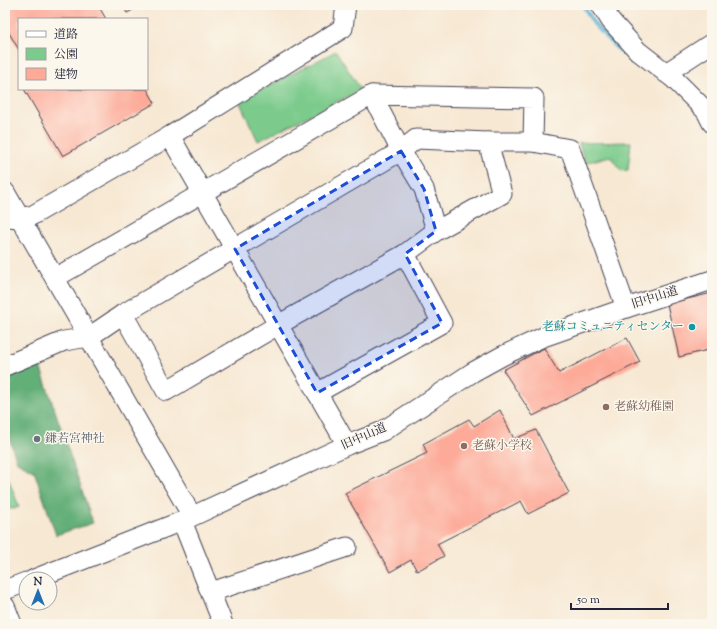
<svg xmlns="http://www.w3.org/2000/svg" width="717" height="629" font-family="'Sorts Mill Goudy','Noto Serif JP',serif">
<rect width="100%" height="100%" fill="#fbf7ec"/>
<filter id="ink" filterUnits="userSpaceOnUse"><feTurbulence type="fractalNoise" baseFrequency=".025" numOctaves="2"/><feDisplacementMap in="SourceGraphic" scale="8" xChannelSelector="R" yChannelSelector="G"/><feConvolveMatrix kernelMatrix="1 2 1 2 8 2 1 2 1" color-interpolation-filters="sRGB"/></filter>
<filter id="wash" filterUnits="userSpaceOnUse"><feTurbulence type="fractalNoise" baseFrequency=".012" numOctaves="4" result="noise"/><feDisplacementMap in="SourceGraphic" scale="16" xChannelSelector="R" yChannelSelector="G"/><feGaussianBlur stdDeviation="0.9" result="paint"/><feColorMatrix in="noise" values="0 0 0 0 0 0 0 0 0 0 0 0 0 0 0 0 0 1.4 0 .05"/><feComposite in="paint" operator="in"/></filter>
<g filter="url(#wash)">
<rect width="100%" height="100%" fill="#f7e8d3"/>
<!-- green -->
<g fill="#7bcb8c" stroke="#4e7664">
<polygon points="336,51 361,90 258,141 239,101"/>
<polygon points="631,142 628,170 621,171 610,156 585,163 579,143"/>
<polygon points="8,477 19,507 5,510 5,478"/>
</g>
<!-- forest -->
<polygon fill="#64af78" stroke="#43685a" points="40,366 93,523 56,535 34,471 17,462 5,426 5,378"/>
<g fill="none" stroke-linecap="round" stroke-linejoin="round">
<!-- stream -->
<polyline stroke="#58b1d5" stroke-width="4" points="583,5 594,24 620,51 627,46"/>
</g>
<g id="blocks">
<!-- building -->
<g fill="#fdaa99">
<polygon points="5,5 98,5 106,19 19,19 19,50 5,26"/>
<polygon points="122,5 142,5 127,13"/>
<polygon points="24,89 147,89 155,103 63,156"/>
<polygon points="712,293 712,349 679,357 667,304"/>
<polygon points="627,338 640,362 533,416 503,370 544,348 559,373"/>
<polygon points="500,410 514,439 536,430 569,493 528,514 521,501 437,544 444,556 417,571 411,560 390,572 345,493 427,453 423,444 469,419 474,426"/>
</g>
</g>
</g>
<g filter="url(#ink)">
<use href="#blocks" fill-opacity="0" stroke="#424052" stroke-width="1"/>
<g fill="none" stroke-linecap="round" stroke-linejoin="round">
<!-- minor casing -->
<g stroke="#424052" stroke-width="21">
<g id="minor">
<polyline points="601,5 611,21 638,51 674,79 706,111 712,123"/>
<polyline points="666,73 712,43"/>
<polyline points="170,136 347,445"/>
<polyline points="5,192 192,516"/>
<polyline points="5,218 7,217 20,218 33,215 170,136 343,28 346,5"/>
<polyline points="436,231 424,189 401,151 372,95 534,98 533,142"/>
<polyline points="55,278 372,95"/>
<polyline points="123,314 166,391 278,325 405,254 436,231 502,194 488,142"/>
<polyline points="5,366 64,341 89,337 123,314 401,151 416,139 488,142 533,142 570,149 626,308"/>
<polyline points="317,393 442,323 405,254"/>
<polyline points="182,521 223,624"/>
<polyline points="34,579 182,521 347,445 383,431 473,372 502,356 543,337 626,308 712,280"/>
<polyline points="5,590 26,582"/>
<polyline points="211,592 347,547"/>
<polyline points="5,606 12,624"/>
</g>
</g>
<!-- minor -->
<use href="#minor" stroke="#fff" stroke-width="19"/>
</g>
</g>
<!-- marked area -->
<path fill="#1d4ed8" fill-opacity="0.2" stroke="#1d4ed8" stroke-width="3" stroke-dasharray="8 5" stroke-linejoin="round" d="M401 151 424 189 436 231 405 254 442 323 317 393 235 249Z"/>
<!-- markers -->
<circle fill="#0f9aa8" stroke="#fbf7ec" stroke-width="1.5" cx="692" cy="327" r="4"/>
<g fill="#8d6e63" stroke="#fbf7ec" stroke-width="1.5">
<circle cx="606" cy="407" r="4"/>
<circle cx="464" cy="446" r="4"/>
</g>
<circle fill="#6b7280" stroke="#fbf7ec" stroke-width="1.5" cx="37" cy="439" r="4"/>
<g text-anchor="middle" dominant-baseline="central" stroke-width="3" stroke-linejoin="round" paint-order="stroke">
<!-- street labels -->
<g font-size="12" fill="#22223b" stroke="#fbf7ec">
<text transform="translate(655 298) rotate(-18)">旧中山道</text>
<text transform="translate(364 437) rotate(-24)">旧中山道</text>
</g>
<!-- culture labels -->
<g font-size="12" fill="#0d838f" stroke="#fbf7ec" text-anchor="end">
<text x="684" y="327">老蘇コミュニティセンター</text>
</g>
<!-- education labels -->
<g font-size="12" fill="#785e54" stroke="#fbf7ec" text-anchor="start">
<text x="614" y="407">老蘇幼稚園</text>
<text x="472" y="446">老蘇小学校</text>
</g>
<!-- worship labels -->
<g font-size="12" fill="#5b616d" stroke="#fbf7ec" text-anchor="start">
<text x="45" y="439">鎌若宮神社</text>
</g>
</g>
<!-- margin -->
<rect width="717" height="629" fill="none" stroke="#fbf7ec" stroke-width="20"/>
<!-- legend -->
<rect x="18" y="18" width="130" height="72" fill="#fbf7ec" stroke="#a4a2a5"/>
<rect x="26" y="31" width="20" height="6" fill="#ffffff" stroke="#a4a2a5"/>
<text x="54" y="38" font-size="12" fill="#22223b">道路</text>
<rect x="26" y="48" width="20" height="12" fill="#7bcb8c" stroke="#a4a2a5"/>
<text x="54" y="58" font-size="12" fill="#22223b">公園</text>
<rect x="26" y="68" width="20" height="12" fill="#fdaa99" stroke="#a4a2a5"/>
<text x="54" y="78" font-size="12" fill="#22223b">建物</text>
<!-- north arrow -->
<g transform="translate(38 591)"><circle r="19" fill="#fbf7ec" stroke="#a4a2a5"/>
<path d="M0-3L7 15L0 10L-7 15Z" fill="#1f6fb2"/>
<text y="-6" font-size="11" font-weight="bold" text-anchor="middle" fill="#22223b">N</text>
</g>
<!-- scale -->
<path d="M571 603v6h97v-6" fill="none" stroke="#22223b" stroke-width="2"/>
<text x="577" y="603" font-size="12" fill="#22223b" stroke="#fbf7ec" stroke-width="3" paint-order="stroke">50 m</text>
</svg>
